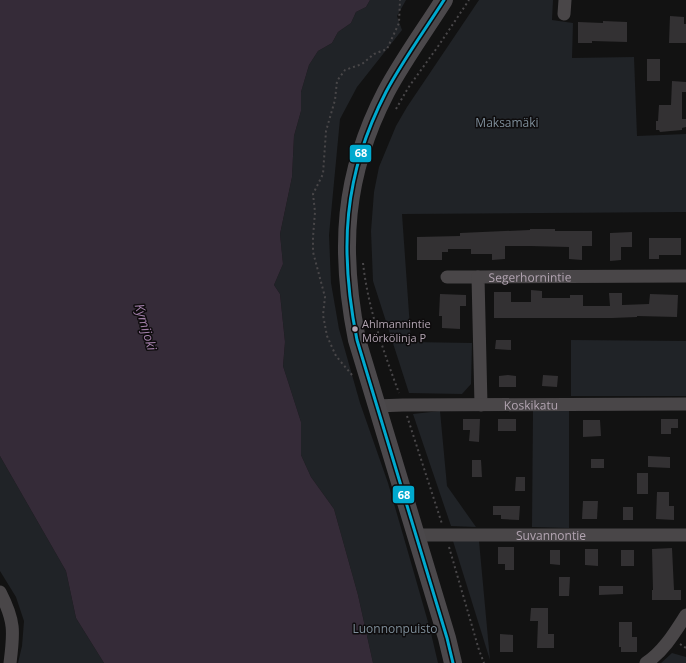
<svg xmlns="http://www.w3.org/2000/svg" width="686" height="663" font-family="'Open Sans',sans-serif">
<rect width="100%" height="100%" fill="#121212"/>
<!-- green -->
<g fill="#202327">
<polygon points="370,0 406,0 397,16 402,30 357,87 340,119 329,235 331,283 339,329 360,403 388,483 410,559 430,629 438,663 373,663 358,595 334,509 311,477 301,455 301,422 283,366 285,342 280,294 274,285 283,264 280,234 292,177 294,136 301,111 301,92 309,65 318,51 332,43 338,32 351,23 356,12 366,7"/>
<polygon points="479,0 553,0 552,20 573,23 572,58 634,57 637,136 686,134 686,212 402,214 411,342 472,343 471,384 462,394 409,393 373,281 371,231 374,192 379,167 396,126 407,107"/>
<polygon points="571,340 686,341 686,396 571,396"/>
<polygon points="440,411 447,486 476,527 451,526 413,414"/>
<polygon points="533,411 569,411 569,528 532,527"/>
<polygon points="0,456 66,571 76,618 104,663 18,663 22,646 24,621 16,597 0,571"/>
<polygon points="453,541 479,541 490,660"/>
<polygon points="672,653 686,657 686,663 661,663"/>
</g>
<!-- water -->
<polygon fill="#352b38" points="0,0 370,0 366,7 356,12 351,23 338,32 332,43 318,51 309,65 301,92 301,111 294,136 292,177 280,234 283,264 274,285 280,294 285,342 283,366 301,422 301,455 311,477 334,509 358,595 373,663 104,663 76,618 66,571 0,456"/>
<!-- building -->
<g fill="#333133">
<polygon points="670,16 684,17 684,24 686,24 686,43 669,43"/>
<polygon points="603,21 627,22 627,42 592,41 592,43 578,43 578,22 603,23"/>
<rect x="647" y="59" width="13" height="22"/>
<polygon points="672,81 686,82 686,92 682,92 682,119 686,119 686,127 682,128 682,130 660,132 659,130 656,130 656,121 658,121 659,105 671,105"/>
<polygon points="530,229 555,229 555,231 592,231 592,246 582,246 582,260 569,259 569,247 530,246 505,246 505,259 492,260 492,254 471,254 471,249 448,249 448,252 442,252 442,260 417,260 417,237 460,236 460,233 530,230"/>
<polygon points="632,232 632,247 621,247 621,260 610,261 610,233"/>
<polygon points="649,238 681,238 681,255 659,255 659,259 649,259"/>
<polygon points="531,290 542,291 542,298 570,298 570,295 583,295 583,306 610,306 609,293 622,293 622,305 649,304 650,294 678,295 677,317 637,316 637,317 612,318 494,318 494,292 511,292 511,302 531,302"/>
<polygon points="440,294 466,295 466,306 460,306 460,329 442,328 442,316 439,316"/>
<polygon points="496,340 511,340 511,350 495,349"/>
<polygon points="508,375 516,376 516,387 499,387 499,376"/>
<polygon points="543,375 558,376 557,387 542,386"/>
<polygon points="463,419 480,419 479,442 469,441 470,430 463,430"/>
<rect x="498" y="419" width="18" height="12"/>
<polygon points="661,419 678,419 678,428 671,428 671,434 661,434"/>
<polygon points="583,420 600,420 601,436 583,437"/>
<polygon points="648,456 670,457 670,468 648,467"/>
<rect x="591" y="459" width="13" height="9"/>
<polygon points="472,460 481,460 482,477 472,477"/>
<rect x="637" y="473" width="11" height="21"/>
<polygon points="516,477 525,477 525,491 515,491"/>
<polygon points="657,492 669,492 669,506 674,506 674,520 656,519"/>
<polygon points="583,501 598,501 597,519 582,519"/>
<polygon points="493,506 520,506 519,520 501,519 501,515 493,515"/>
<rect x="623" y="507" width="10" height="13"/>
<polygon points="498,547 514,547 514,570 505,570 505,564 498,564"/>
<polygon points="672,548 674,590 681,590 681,600 652,600 652,590 653,590 652,549"/>
<polygon points="585,549 598,549 598,566 585,565"/>
<polygon points="550,550 560,550 560,565 550,564"/>
<rect x="621" y="550" width="13" height="16"/>
<polygon points="559,577 570,577 569,596 559,596"/>
<polygon points="599,586 623,586 623,594 599,595"/>
<polygon points="531,608 548,608 548,634 554,634 554,648 537,648 538,621 530,621"/>
<polygon points="619,622 632,622 632,637 637,637 637,652 621,652 621,647 619,647"/>
<polygon points="500,634 513,635 513,652 500,652"/>
</g>
<g fill="none" stroke-linecap="round" stroke-linejoin="round">
<!-- path -->
<g stroke="#494749" stroke-width="2" stroke-dasharray="2 3" stroke-linecap="butt">
<polyline points="396,109 408,88 439,45 469,0"/>
<path d="M363 263C368 308 383 350 399 393"/>
<polyline points="352,375 336,356 327,336 323,315 325,297 313,252 313,237 315,212 313,194 323,174 326,131 335,100 337,81 345,70 362,64 374,54 387,49 399,23 400,0"/>
<polyline points="407,416 442,524"/>
<polyline points="449,547 479,650 484,663"/>
<polyline points="680,644 686,648"/>
</g>
<!-- street -->
<g stroke="#494648" stroke-width="13">
<polyline points="564,14 565,0"/>
<polyline points="447,277 478,277"/>
<path id="s1" d="M481 405 478 277 686 276"/>
<path id="s2" d="M376 406 403 405 686 404"/>
<path id="s3" d="M415 535H686"/>
<path d="M0 592C15 621 14 632 10 663"/>
<path d="M646 663C664 651 675 632 686 615"/>
</g>
<!-- secondary -->
<path stroke="#4b484b" stroke-width="18" d="M444 0C425 30 403 60 386 92 343 175 339 250 357 340L447 638 453 663"/>
<!-- bus-1 casing -->
<g stroke="#0e0c0d" stroke-width="6">
<path id="bus-1" d="M444 0C425 30 403 60 386 92 343 175 339 250 357 340L447 638 453 663"/>
</g>
<!-- bus-1 -->
<use href="#bus-1" stroke="#00a9ce" stroke-width="3"/>
</g>
<!-- markers -->
<circle fill="#b2a4b1" stroke="#0e0c0d" stroke-width="1.5" cx="355" cy="329" r="3.5"/>
<g text-anchor="middle" dominant-baseline="central" stroke-width="3" stroke-linejoin="round" paint-order="stroke">
<!-- bus labels -->
<g font-size="11" fill="#b2a4b1" stroke="#0e0c0d" text-anchor="start">
<text x="362" y="323">Ahlmannintie<tspan x="362" dy="14">Mörkölinja P</tspan></text>
</g>
<!-- park labels -->
<g font-size="12" fill="#7e8e9a" stroke="#0e0c0d">
<text x="507" y="122">Maksamäki</text>
<text x="395" y="628">Luonnonpuisto</text>
</g>
<!-- street labels -->
<g font-size="12" fill="#b2a4b1" stroke="#0e0c0d">
<text stroke="none"><textPath href="#s1" startOffset="180">Segerhornintie</textPath></text>
<text stroke="none"><textPath href="#s2" startOffset="155">Koskikatu</textPath></text>
<text stroke="none"><textPath href="#s3" startOffset="136">Suvannontie</textPath></text>
</g>
<!-- water labels -->
<g font-size="13" font-style="italic" fill="#a27fa9" stroke="#0e0c0d">
<text transform="translate(146 327) rotate(74)">Kymijoki</text>
</g>
</g>
<g stroke="#0e0c0d" stroke-width="1.5">
<rect x="349" y="144" width="23" height="19" rx="4" fill="#00a9ce"/>
<rect x="392" y="485" width="23" height="19" rx="4" fill="#00a9ce"/>
</g>
<g font-size="11" text-anchor="middle" font-weight="bold" fill="#fff">
<text x="361" y="157">68</text>
<text x="404" y="499">68</text>
</g>
</svg>
